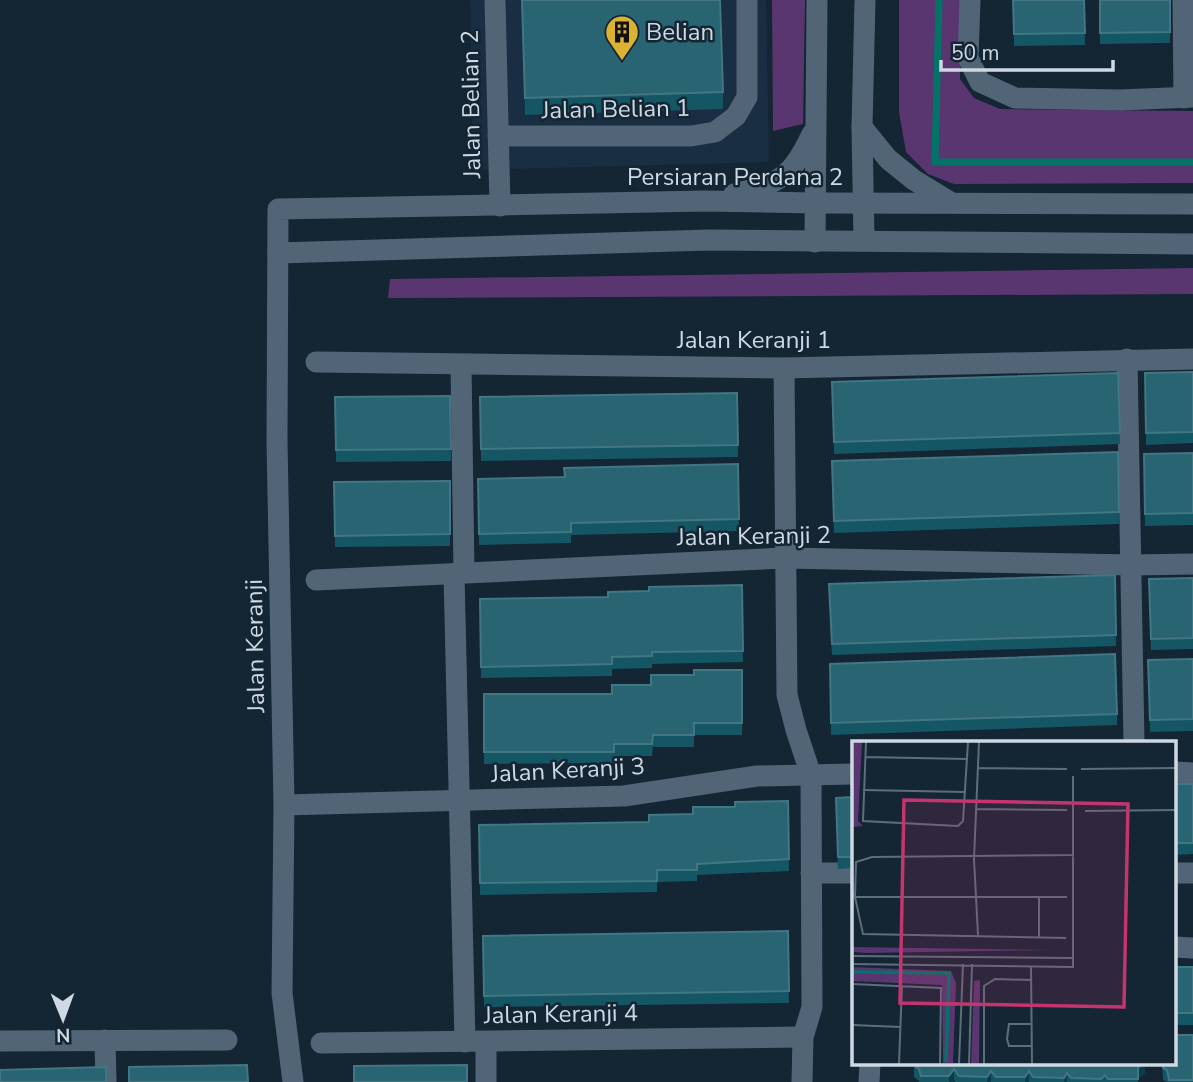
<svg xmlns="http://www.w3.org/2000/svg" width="1193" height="1082" font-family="'Nunito Sans',sans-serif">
<rect width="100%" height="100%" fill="#142534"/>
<!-- built -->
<polygon fill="#192e42" points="470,0 766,0 769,162 473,170"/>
<!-- green -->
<g fill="#59366f">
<polygon points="772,0 805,0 803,124 773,131"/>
<polygon points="899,0 960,0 960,79 974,98 1000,109 1193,111 1193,183 954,184 928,174 906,152 899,112"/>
<polygon points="1193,268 1193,294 388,298 390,279"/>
</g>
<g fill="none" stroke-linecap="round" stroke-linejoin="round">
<!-- stream -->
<polyline stroke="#037368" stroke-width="7" points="939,0 935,162 1193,162"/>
<!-- minor -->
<g stroke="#526577" stroke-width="21">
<polyline points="495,0 500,206"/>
<polyline points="970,0 968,58 980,82 1015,98 1120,100 1193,97"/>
<polyline points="1183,0 1184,98"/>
<polyline points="862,127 888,159 914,180 950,202"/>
<polyline points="498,136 691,136 715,132 736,116 747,97 747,0"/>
<path d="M734 194C780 183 791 178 812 134"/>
<polyline points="864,241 862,127 865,0"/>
<polyline points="815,242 817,0"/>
<polyline points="278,253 709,240 1193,244"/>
<polyline points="1127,359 1134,743"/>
<polyline points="316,362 784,368 1193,359"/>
<polyline points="461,365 464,573"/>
<polyline points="784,368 787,695 796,730 811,775 812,1007 803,1037 802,1082"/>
<polyline points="454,574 465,1042"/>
<polyline points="316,580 785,558 1131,565 1193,564"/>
<polyline points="1174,772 1193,773"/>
<polyline points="284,805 624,796 757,776 853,774"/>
<polyline points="811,873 853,873"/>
<polyline points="1174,873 1193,873"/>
<polyline points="1174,947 1193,948"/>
<polyline points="105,1040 106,1082"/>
<polyline points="0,1041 227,1040"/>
<polyline points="486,1042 486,1082"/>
<polyline points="321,1043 803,1037"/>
<polyline points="293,1082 282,993 284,805 277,442 278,209 705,201 814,203 1193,204"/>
<polyline points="869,1082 870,1063"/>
</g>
</g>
<!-- wall -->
<g fill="#145664">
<polygon points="1013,0 1084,0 1085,45 1014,46"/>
<polygon points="1099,0 1170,0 1170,43 1100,44"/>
<polygon points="522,15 723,92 723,109 525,115"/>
<polygon points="1193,372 1193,443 1146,445 1145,373"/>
<polygon points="1118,373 1120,444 834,454 832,382"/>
<polygon points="737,393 738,457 481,461 480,397"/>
<polygon points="450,396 451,461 336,462 335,397"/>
<polygon points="1118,452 1119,524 834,533 832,473"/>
<polygon points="1193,453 1193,525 1145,526 1144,454"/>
<polygon points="738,464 739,531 571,535 571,543 479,545 478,479 565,477"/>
<polygon points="450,481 450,546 335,547 334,482"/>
<polygon points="1115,575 1116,646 832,655 829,596"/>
<polygon points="1193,578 1193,649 1151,650 1149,579"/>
<polygon points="742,585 743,662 652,664 652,668 612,669 612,676 481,678 480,599 608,597 649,591"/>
<polygon points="1193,659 1193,731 1150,732 1148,660"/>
<polygon points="830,664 1117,714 1117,725 831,735"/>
<polygon points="742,670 742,735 694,735 694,747 653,747 652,756 614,756 614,763 484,764 484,694 612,694 694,675"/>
<polygon points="1174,784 1193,784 1193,854 1174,855"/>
<polygon points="853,797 853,868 838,869 836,798"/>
<polygon points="788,801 789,871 697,875 697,881 657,882 657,892 480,895 479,825 649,822 735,807"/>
<polygon points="788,931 789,1003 484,1007 483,936"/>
<rect x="1174" y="967" width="19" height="58"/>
<polygon points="1193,1035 1193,1082 1168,1082 1163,1080 1162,1063 1174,1063"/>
<polygon points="914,1063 1145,1073 1138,1079 1138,1082 955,1082 954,1080 953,1082 920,1082 914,1077"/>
</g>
<!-- shaded-wall -->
<g fill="#0c3c4b">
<polygon points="1143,1063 1145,1063 1145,1073 1138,1079 1138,1068"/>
<polygon points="954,1069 954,1080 953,1082 949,1082 949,1076"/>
<polygon points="991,1071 991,1082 987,1082 987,1077"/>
<polygon points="1029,1071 1029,1082 1025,1082 1025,1077"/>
<polygon points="1067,1073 1067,1082 1064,1082 1064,1078"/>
</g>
<!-- building -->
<g fill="#286471" stroke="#427683" stroke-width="2">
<polygon points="522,0 720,0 723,92 525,98"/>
<polygon points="1013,0 1084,0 1085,33 1014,34"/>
<polygon points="1100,0 1170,0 1170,32 1100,33"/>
<polygon points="1193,372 1193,432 1146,433 1145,373"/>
<polygon points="1118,373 1120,433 834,442 832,382"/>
<polygon points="737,393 738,445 481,449 480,397"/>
<polygon points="450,396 451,449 336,450 335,397"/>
<polygon points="1118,452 1119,512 834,521 832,461"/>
<polygon points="1193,453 1193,513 1145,514 1144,454"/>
<polygon points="738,464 739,519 571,523 571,532 479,534 478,479 565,477 564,468"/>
<polygon points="450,481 450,534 335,536 334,482"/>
<polygon points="1115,575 1116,635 832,644 829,584"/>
<polygon points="1193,578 1193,638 1151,639 1149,579"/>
<polygon points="742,585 743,651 652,652 652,656 612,657 612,664 481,667 480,599 608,597 608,592 649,591 649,587"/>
<polygon points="1115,654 1117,714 831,723 830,664"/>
<polygon points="1193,659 1193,719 1150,720 1148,660"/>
<polygon points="694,670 742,670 742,723 694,723 694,735 653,735 652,744 614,744 614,752 484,752 484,694 612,694 612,685 651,685 651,675 694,675"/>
<rect x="1174" y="784" width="19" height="59"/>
<polygon points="853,797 853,857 838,857 836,798"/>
<polygon points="788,801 789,859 697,864 697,870 657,870 657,881 480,883 479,825 649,822 649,815 693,814 693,807 735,807 735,802"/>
<polygon points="788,931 789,991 484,996 483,936"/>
<rect x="1174" y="967" width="19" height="46"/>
<polygon points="1174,1035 1193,1035 1193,1080 1169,1080 1167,1070 1163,1068 1163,1063 1174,1063"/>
<polygon points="914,1063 1143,1063 1138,1068 1138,1079 1108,1079 1105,1075 1101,1079 1071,1078 1067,1073 1064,1078 1033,1077 1029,1071 1025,1077 996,1077 991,1071 987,1077 959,1076 954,1069 949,1076 921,1076 919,1069 914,1065"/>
<polygon points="247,1065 248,1082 129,1082 129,1067"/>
<polygon points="467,1065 467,1082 354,1082 354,1066"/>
<polygon points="106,1067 106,1082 0,1082 0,1070"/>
</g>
<!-- icons -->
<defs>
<g id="building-pin" transform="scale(1.75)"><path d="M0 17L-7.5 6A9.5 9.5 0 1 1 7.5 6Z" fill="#dcb233" stroke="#142534"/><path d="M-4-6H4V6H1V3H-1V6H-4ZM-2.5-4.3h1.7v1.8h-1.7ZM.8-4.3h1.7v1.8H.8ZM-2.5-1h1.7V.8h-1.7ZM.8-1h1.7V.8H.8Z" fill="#111"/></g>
</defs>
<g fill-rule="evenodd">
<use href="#building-pin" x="622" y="32"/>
</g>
<g text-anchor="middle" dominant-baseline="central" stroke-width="5" stroke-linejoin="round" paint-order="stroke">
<!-- poi labels -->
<g font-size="24" fill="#ced9e3" stroke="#142534" text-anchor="start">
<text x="646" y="32">Belian</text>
</g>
<!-- street labels -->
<g font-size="24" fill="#ced9e3" stroke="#142534">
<text transform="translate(471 104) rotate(-91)">Jalan Belian 2</text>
<text transform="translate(616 109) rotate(-1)">Jalan Belian 1</text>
<text x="735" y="177">Persiaran Perdana 2</text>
<text x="754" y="340">Jalan Keranji 1</text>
<text transform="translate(754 536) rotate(-1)">Jalan Keranji 2</text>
<text transform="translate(255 646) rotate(-91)">Jalan Keranji</text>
<text transform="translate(568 770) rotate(-3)">Jalan Keranji 3</text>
<text transform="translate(561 1014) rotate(-1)">Jalan Keranji 4</text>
</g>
</g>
<!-- overview -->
<g transform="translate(852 741)">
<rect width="324" height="324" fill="#142534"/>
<path d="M2 1H10L6 80 11 85 0 86ZM0 206 200 209 15 212 0 211ZM0 226 99 230 104 242 101 322H91L90 244 0 240ZM128 239 127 323H119L122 240Z" fill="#59366f"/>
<path fill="none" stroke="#037368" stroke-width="3.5" d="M0 231 97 232 94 321"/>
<path fill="none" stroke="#5e6d7a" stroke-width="2" d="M14 1 11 80 106 85 111 80 116 1M13 16 115 18M126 27 215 28M229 28 324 27M11 49 113 51M125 68 215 69M233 70 324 69M3 156H215M126 194 122 118 127 1M187 196V157M214 197 11 193 3 156 4 121 20 116 222 114M0 215 221 217M0 223 221 226V35M179 225 180 323M0 243 89 247 88 323M179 283H157L155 298 157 305H180M0 284 49 286M47 323 50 244M107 323 111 223M117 323 120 223M132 323V245L143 238 179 239"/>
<path fill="#c4356f" fill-opacity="0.15" stroke="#c4356f" stroke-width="3.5" d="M52 59 276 63 272 266 48 262Z"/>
<rect width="324" height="324" fill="none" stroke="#ced9e3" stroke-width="3.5"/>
</g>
<!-- north arrow -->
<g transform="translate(63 1019) rotate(179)" stroke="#142534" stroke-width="5" paint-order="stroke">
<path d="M0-5L12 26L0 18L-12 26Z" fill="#ced9e3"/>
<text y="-10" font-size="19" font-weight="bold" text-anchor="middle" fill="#ced9e3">N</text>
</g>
<!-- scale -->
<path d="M941 60v10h172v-10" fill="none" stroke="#ced9e3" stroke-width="3.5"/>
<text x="951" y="60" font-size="21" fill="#ced9e3" stroke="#142534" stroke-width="5" paint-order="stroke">50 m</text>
</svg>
